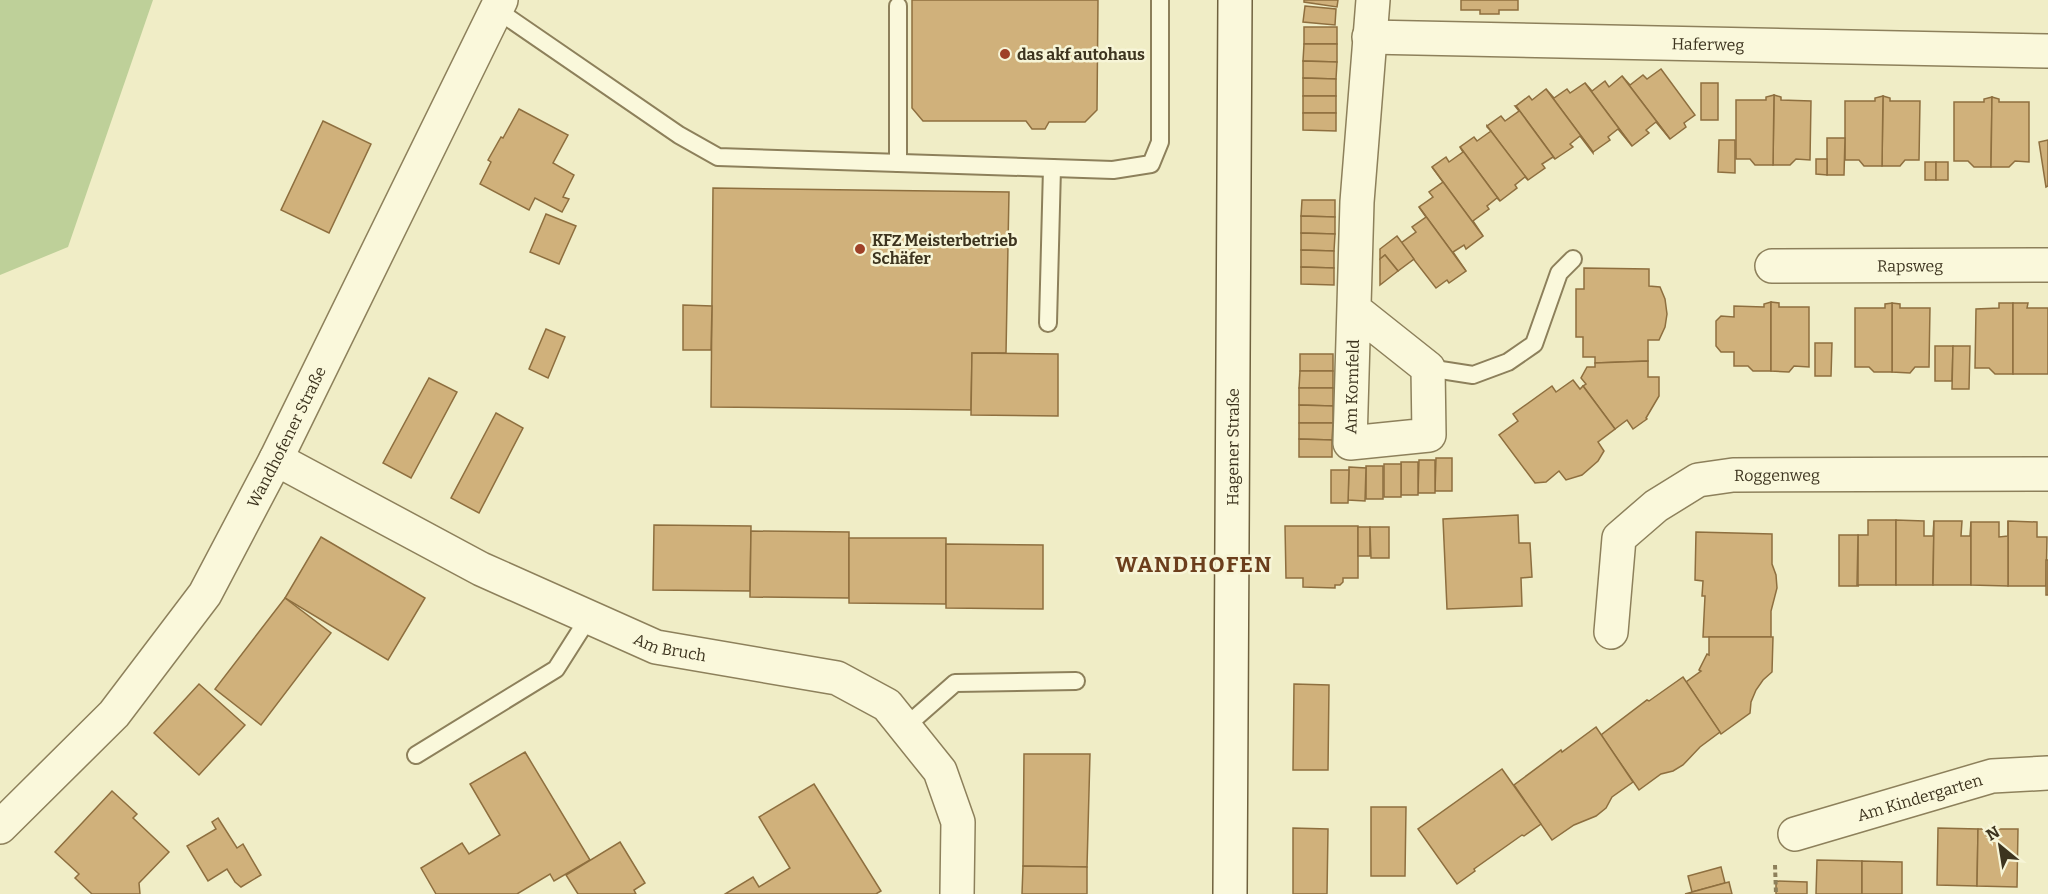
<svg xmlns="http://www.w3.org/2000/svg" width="2048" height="894" font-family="Bitter,serif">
<rect width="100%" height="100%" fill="#f0edc6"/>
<!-- green -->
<polygon fill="#bed099" points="0,0 153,0 68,247 0,275"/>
<!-- building -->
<g fill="#d0b17b" stroke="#8e6f3f" stroke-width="1.5">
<polygon points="912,0 1098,0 1097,110 1085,122 1049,122 1045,129 1032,129 1026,121 923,121 912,108"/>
<polygon points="1304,0 1338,0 1337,7 1304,2"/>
<polygon points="1461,0 1518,0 1518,10 1499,10 1499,14 1480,14 1480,10 1461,10"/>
<polygon points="1305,6 1336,9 1335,25 1303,22"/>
<rect x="1304" y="27" width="33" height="17"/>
<polygon points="1304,44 1337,44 1337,62 1303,61"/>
<polygon points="1303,61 1337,62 1336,79 1303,78"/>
<polygon points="1661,69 1695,115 1684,123 1686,127 1670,139 1622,76 1630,85 1643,75 1647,79"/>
<polygon points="1622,76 1670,139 1656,122 1646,130 1649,133 1632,146 1585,83 1592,91 1605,81 1609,87"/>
<polygon points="1303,78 1336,79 1336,96 1303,96"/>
<polygon points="1585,83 1632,146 1618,129 1608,137 1610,140 1593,152 1546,89 1554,98 1567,89 1570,93"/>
<rect x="1701" y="83" width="17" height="37"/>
<polygon points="1546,89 1593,152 1593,153 1580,136 1570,144 1573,147 1555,159 1516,106 1529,96 1532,100"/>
<polygon points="1774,95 1781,97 1781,100 1811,101 1810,160 1796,159 1790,165 1773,165"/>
<polygon points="1774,95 1773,165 1755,165 1750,159 1736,159 1736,100 1766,100 1766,97"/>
<rect x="1303" y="96" width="33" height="17"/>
<polygon points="1883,96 1890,98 1890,101 1920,101 1919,160 1905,160 1900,166 1882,166"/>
<polygon points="1883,96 1882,166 1864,166 1859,160 1845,160 1845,101 1875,101 1875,98"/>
<polygon points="1992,97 1991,167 1974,167 1968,161 1954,161 1954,102 1984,102 1984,99"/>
<polygon points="1992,97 1999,99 1999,102 2029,102 2029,162 2015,161 2009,167 1991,167"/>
<polygon points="1515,106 1516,106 1555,159 1553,157 1542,164 1545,168 1528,180 1487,126 1501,116 1505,121 1519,111"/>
<polygon points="519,109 568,135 553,163 574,175 563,197 569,199 562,212 535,198 529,210 480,184 491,162 488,160 501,137 503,138"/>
<polygon points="1303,113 1336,113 1336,131 1303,130"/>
<polygon points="323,121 371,144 329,233 281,210"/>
<polygon points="1487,127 1487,126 1528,180 1525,177 1515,185 1517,188 1500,201 1460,147 1474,137 1477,141 1491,131"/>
<polygon points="1827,138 1845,138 1844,175 1827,175"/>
<polygon points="1719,140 1735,140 1735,173 1718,172"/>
<polygon points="2048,140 2048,186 2046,187 2039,142"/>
<polygon points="1460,147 1500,201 1497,198 1487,206 1489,209 1473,221 1483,236 1432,167 1446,157 1449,162 1463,152"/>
<polygon points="1816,159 1827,159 1827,175 1816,174"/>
<rect x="1925" y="162" width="11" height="18"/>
<rect x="1936" y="162" width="12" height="18"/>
<polygon points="1432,167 1483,236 1466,249 1464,245 1453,252 1466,271 1419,207 1433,197 1429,192 1443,182"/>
<polygon points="713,188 1009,192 1006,353 972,353 971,410 711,407"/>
<polygon points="1302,200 1335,200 1335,217 1301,216"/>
<polygon points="1419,207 1466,271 1449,283 1447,280 1436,288 1401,243 1416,232 1412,227 1426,217"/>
<polygon points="546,214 576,226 559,264 530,252"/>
<polygon points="1301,216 1335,217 1335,234 1301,233"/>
<polygon points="1301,233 1335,234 1334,251 1301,250"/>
<polygon points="1397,236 1414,259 1398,271 1385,255 1380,259 1380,249"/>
<polygon points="1301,250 1334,251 1334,268 1301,267"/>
<polygon points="1385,255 1398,271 1380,285 1380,259"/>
<polygon points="1301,267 1334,268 1334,285 1301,284"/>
<polygon points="1584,268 1649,269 1649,286 1660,287 1665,299 1667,314 1665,327 1659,340 1648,340 1648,361 1595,363 1595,357 1583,357 1583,337 1576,337 1576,289 1584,289"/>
<polygon points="1771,302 1771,371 1753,371 1748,366 1734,366 1734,352 1721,352 1716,346 1716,321 1721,316 1734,317 1734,306 1764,307 1764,304"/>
<polygon points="1771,302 1779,303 1779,307 1809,307 1809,367 1794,366 1789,372 1771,371"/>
<polygon points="1892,303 1900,304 1900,308 1930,308 1929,367 1915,367 1910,373 1892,372"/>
<polygon points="1892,303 1892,372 1874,372 1869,367 1855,367 1855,308 1885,308 1885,304"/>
<polygon points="1999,303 2013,303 2013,374 1995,374 1989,368 1975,368 1976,309 1999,308"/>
<polygon points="2013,303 2028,303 2027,308 2048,308 2048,374 2013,374"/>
<polygon points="683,305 712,306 711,350 683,350"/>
<polygon points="546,329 565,337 548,378 529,369"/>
<polygon points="1815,343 1832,343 1831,376 1815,376"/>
<polygon points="1935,346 1953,346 1952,381 1935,381"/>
<polygon points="1953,346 1970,346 1969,389 1952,389"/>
<polygon points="972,353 1058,354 1058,416 971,415"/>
<rect x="1300" y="354" width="33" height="17"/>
<polygon points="1648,361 1648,377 1659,377 1659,396 1646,418 1647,419 1633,429 1627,420 1615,429 1583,386 1586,384 1581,378 1587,367 1595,367 1595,363"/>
<polygon points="1300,371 1333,371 1333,388 1299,388"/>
<polygon points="429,378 457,392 411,478 383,463"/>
<polygon points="1573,380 1580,389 1583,386 1615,429 1598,442 1604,451 1598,461 1582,475 1566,480 1559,471 1546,482 1535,483 1499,435 1518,421 1513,414 1552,386 1556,392"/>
<polygon points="1299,388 1333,388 1333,406 1299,405"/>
<polygon points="1299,405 1333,406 1333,423 1299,423"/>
<polygon points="496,413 523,428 479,513 451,498"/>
<polygon points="1299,423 1333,423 1332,440 1299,439"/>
<polygon points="1299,439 1332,440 1332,457 1299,457"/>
<polygon points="1436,458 1452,458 1452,491 1435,491"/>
<polygon points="1419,460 1435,460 1435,493 1418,493"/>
<rect x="1401" y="462" width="17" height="33"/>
<rect x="1384" y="464" width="17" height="33"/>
<rect x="1366" y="466" width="17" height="33"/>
<polygon points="1349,467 1366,468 1365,501 1348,500"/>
<polygon points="1331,470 1349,470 1348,503 1331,503"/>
<polygon points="1518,515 1519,543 1530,543 1532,577 1521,578 1522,606 1447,609 1443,519"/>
<polygon points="1868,520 1896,520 1896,585 1858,585 1858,535 1868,535"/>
<polygon points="1896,520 1924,521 1924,536 1933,536 1934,521 1933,585 1896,585"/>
<polygon points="1934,521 1962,521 1961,536 1970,536 1971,522 1971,585 1933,585"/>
<polygon points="2008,521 2037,522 2037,537 2047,537 2046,586 2008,586"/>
<polygon points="2008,521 2008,586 1971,585 1971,522 1999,522 1999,537 2008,536"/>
<polygon points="654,525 751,526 750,591 653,590"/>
<polygon points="1285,526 1358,526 1358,578 1343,578 1343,582 1340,585 1335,585 1335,588 1303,587 1303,578 1286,578"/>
<rect x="1358" y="527" width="12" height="29"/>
<polygon points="1370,527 1389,527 1389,558 1371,558"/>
<polygon points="751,531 849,532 849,598 750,597"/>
<polygon points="1696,532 1772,534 1772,564 1776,575 1777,588 1771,611 1771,637 1703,637 1705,596 1702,596 1703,581 1695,580"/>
<polygon points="1839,535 1858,535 1857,585 1859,586 1839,586"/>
<polygon points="321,537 425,598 388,660 285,598"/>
<polygon points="849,538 946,538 946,604 849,603"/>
<polygon points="946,544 1043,545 1043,609 946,608"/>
<rect x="2046" y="560" width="2" height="35"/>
<polygon points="285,598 331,633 261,725 215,689"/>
<polygon points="1709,637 1773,637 1772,672 1763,680 1756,690 1751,702 1750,713 1721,734 1686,682 1701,671 1699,670 1707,654 1709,655"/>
<polygon points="1683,677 1720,732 1700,747 1683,765 1673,771 1661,774 1639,790 1601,735 1647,700 1649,701"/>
<polygon points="199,684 245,725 199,775 154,733"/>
<polygon points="1294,684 1329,685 1328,770 1293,770"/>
<polygon points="1596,727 1633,782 1612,797 1606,808 1596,816 1574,825 1552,840 1514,785 1561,750 1562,752"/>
<polygon points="525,752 590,860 554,881 550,874 517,894 436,894 421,868 462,843 469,854 500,835 470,784"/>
<polygon points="1024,754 1090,754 1087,867 1023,866"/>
<polygon points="1502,769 1541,824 1524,836 1522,835 1474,869 1475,871 1457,884 1418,829"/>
<polygon points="814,784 881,891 876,894 725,894 753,877 759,887 790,868 759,817"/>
<polygon points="112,791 137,814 133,818 169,852 139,883 140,894 92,894 75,878 79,874 55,852"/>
<polygon points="1371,807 1406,807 1405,876 1371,876"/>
<polygon points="218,818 237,848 243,844 261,875 241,887 235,882 227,869 208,881 187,846 216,829 212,822"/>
<polygon points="1293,828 1328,829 1327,894 1293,894"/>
<polygon points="1938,828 1978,829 1977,886 1937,885"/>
<polygon points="1978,829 2018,829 2017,887 1977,886"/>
<polygon points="620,842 645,883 634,890 636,894 578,894 566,875"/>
<polygon points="1817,860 1862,861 1862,894 1816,894"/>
<polygon points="1862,861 1902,862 1902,894 1862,894"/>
<polygon points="1023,866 1087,867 1087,894 1022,894"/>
<polygon points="1721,867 1725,883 1692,892 1688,876"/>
<polygon points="1776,881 1807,882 1807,894 1776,894"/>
<polygon points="1729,882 1732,894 1685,894 1725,883"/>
</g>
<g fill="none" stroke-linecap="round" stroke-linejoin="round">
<!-- service casing -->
<g stroke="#8d805b" stroke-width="20">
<g id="service">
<polyline points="497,10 679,135 718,157 1113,170 1151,164 1160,142 1160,0"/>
<polyline points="898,163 898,6"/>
<polyline points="1048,323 1052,168"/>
<polyline points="1428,368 1473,375 1508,362 1534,344 1559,273 1573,259"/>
<polyline points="905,727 955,683 1076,681"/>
<polyline points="416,755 556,669 589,617"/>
</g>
</g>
<!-- minor casing -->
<g stroke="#8d805b" stroke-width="36">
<g id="minor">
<path id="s1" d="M1369 37 2048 51"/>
<path id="s2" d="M1772 266 2048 265"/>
<path id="s3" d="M1355 310 1428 368 1429 435 1350 443 1357 202 1373 0"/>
<path id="s4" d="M276 459 481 569 656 647 837 678 887 705 940 771 958 822 957 894"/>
<path id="s5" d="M1611 632 1619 538 1656 506 1698 480 1733 475 2048 474"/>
<path id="s6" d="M0 827 114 714 205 594 276 459 501 0"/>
<path id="s7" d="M1795 834 1992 776 2048 773"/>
</g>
</g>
<!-- secondary casing -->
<g stroke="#6f613e" stroke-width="36">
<g id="secondary">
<path id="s8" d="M1230 894 1235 0"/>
</g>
</g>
<!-- path -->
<polyline stroke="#8d805b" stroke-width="4" stroke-dasharray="4.5 3" stroke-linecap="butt" points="1775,865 1776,894"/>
<!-- service -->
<use href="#service" stroke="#faf8db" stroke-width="16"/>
<!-- minor -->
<use href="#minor" stroke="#faf8db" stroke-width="33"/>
<!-- secondary -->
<use href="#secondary" stroke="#faf8db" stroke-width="33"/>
</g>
<!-- markers -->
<g fill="#9f4128" stroke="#f7f5d7" stroke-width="2">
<circle cx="1005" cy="54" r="6"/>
<circle cx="860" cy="249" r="6"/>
</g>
<g text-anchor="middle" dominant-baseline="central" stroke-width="5" stroke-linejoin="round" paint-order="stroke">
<!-- street labels -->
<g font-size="16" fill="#3d341f" stroke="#f7f5d7">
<text stroke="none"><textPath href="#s1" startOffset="339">Haferweg</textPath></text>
<text stroke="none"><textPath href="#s2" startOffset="138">Rapsweg</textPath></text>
<text stroke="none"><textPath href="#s3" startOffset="296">Am Kornfeld</textPath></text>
<text stroke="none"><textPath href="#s6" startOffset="488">Wandhofener Straße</textPath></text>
<text stroke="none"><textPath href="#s8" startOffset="447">Hagener Straße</textPath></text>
<text stroke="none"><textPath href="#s5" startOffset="272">Roggenweg</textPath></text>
<text stroke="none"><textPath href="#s4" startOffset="438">Am Bruch</textPath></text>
<text stroke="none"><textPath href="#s7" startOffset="130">Am Kindergarten</textPath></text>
</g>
<!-- poi labels -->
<g font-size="16" font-weight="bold" fill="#3d341f" stroke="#f7f5d7" text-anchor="start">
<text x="1017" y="54">das akf autohaus</text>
<text x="872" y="240">KFZ Meisterbetrieb<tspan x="872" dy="18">Schäfer</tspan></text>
</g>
<!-- district labels -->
<g font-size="22" font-weight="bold" letter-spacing="1.5" fill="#6c3e1c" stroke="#f7f5d7">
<text x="1194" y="564">WANDHOFEN</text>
</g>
</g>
<!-- north arrow -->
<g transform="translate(2000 846) rotate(330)" stroke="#f7f5d7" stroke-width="4.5" paint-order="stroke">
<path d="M0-4.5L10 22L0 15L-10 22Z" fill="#3d341f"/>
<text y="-9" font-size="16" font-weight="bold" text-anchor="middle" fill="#3d341f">N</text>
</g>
</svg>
